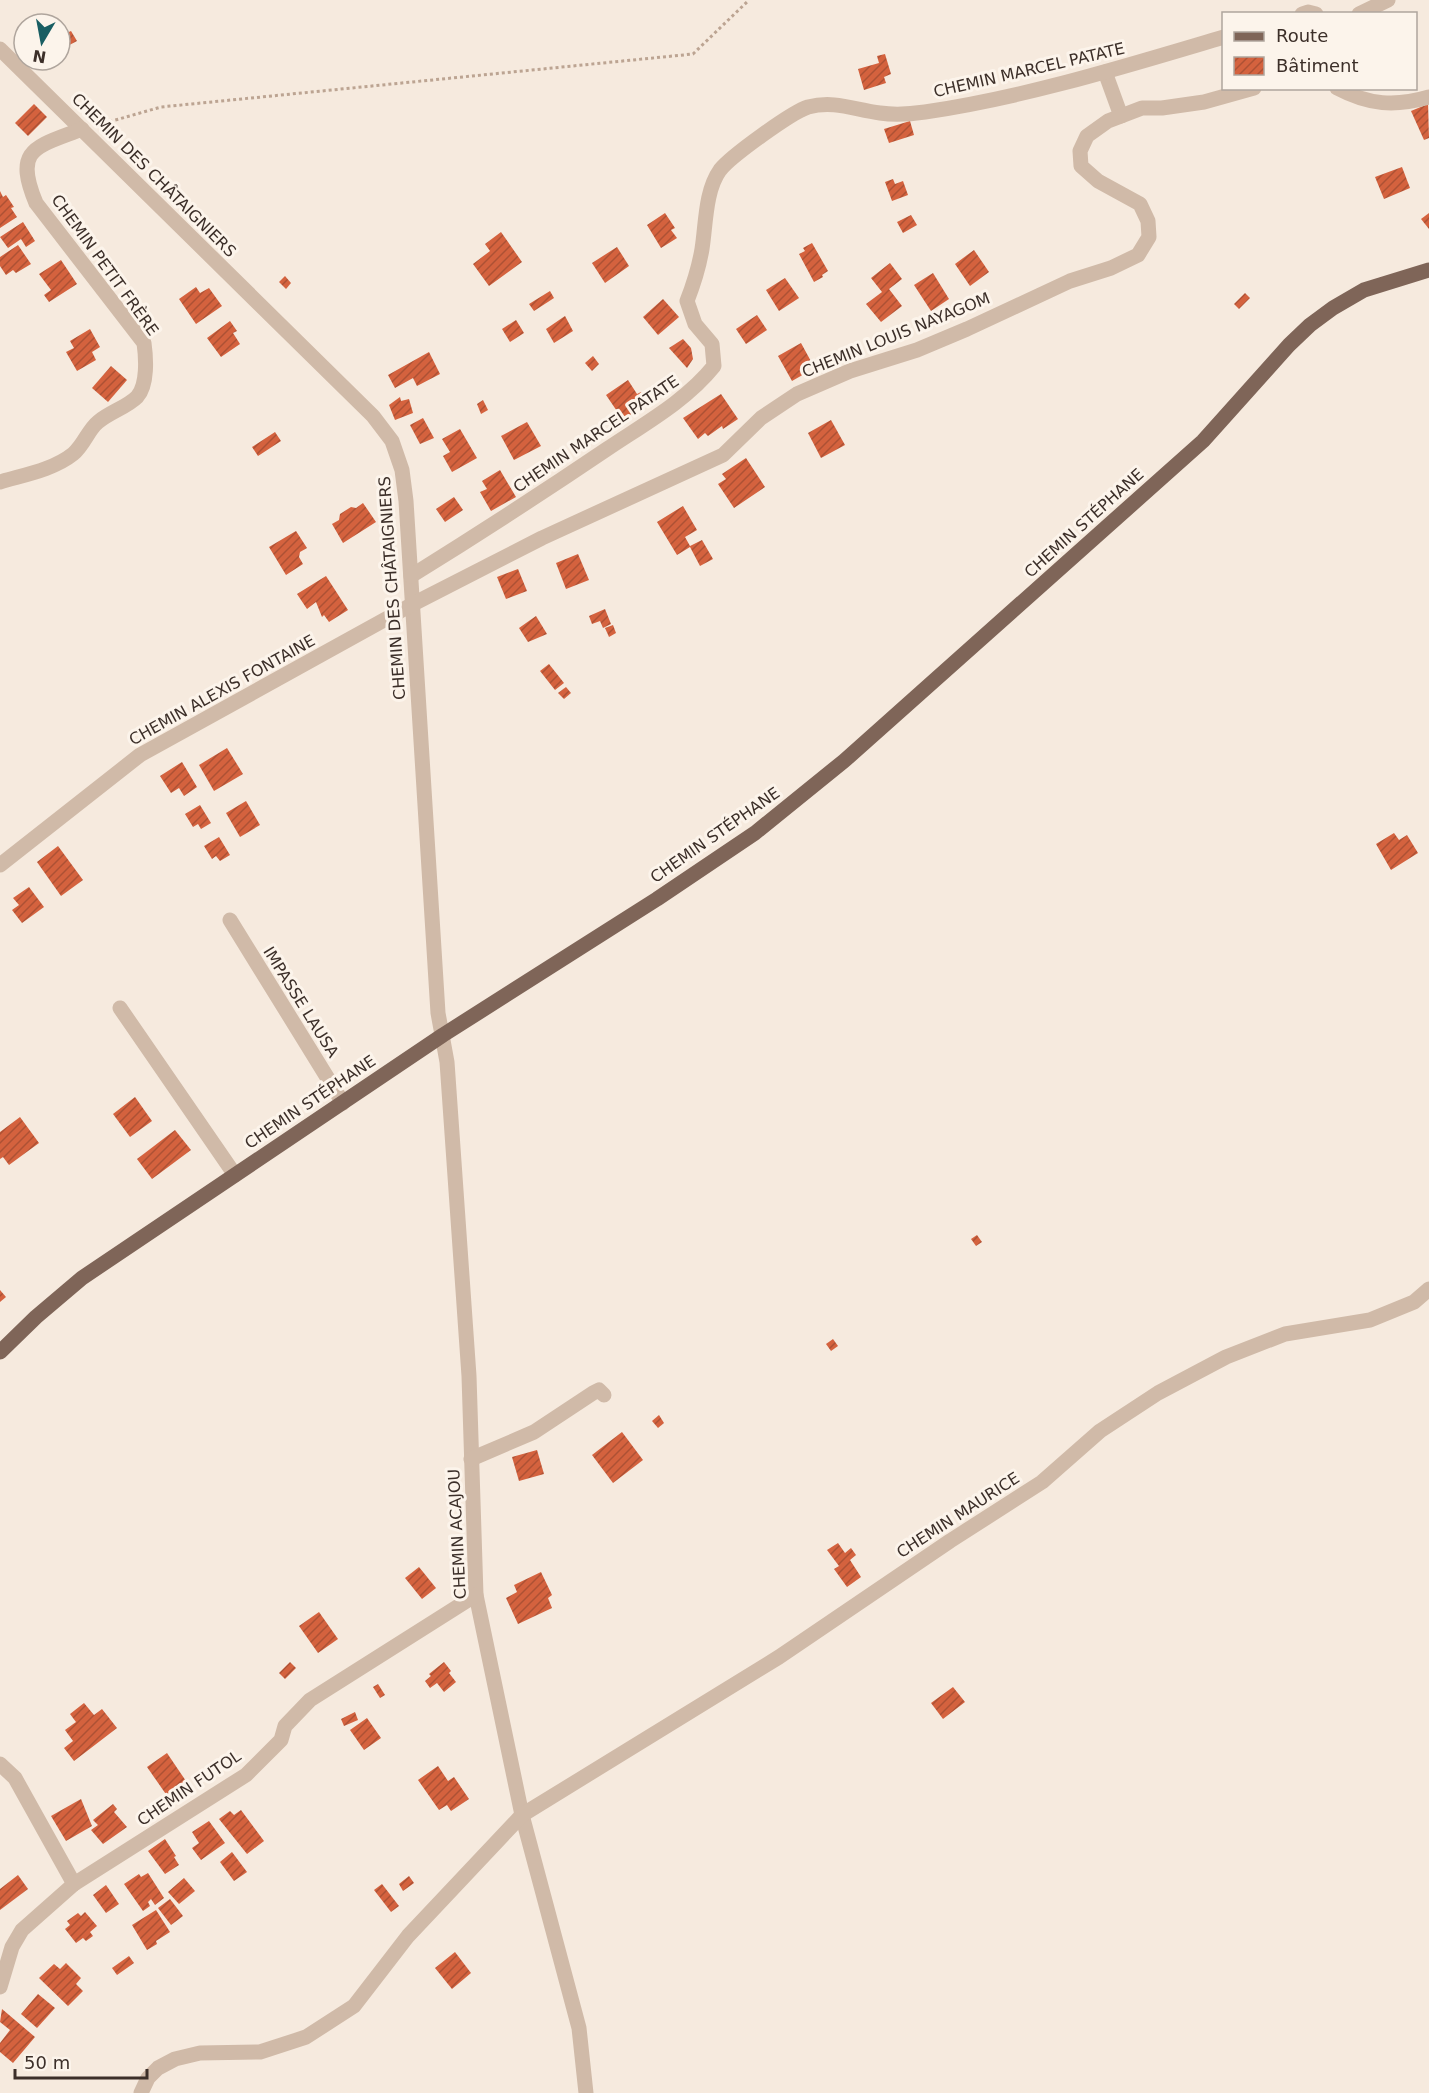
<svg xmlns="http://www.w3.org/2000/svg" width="1429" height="2093" font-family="'DejaVu Sans',sans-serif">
<defs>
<pattern id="building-hatch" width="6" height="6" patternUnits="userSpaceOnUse" patternTransform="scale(1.5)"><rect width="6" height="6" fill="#d4623e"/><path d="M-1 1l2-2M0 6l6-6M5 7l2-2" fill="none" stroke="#ad5134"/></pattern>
</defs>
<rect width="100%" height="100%" fill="#f6eade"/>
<!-- building -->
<g fill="url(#building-hatch)">
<polygon points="71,31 77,41 60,50 60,36"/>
<polygon points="885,54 891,74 884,77 886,83 864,90 858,69 879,63 877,56"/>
<polygon points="34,104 47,117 28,136 15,123"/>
<polygon points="1428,104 1429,138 1424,140 1411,111"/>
<polygon points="910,121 914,135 889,143 884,129"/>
<polygon points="1402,167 1410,188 1384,199 1375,177"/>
<polygon points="893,179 895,184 903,181 908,195 892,201 885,182"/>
<polygon points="0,191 3,197 6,195 14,207 11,208 17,217 0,228"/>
<polygon points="665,213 675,228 671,230 677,238 661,248 647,225"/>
<polygon points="1429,213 1429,229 1421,219"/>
<polygon points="911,215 917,225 903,233 897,222"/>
<polygon points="23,222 35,241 26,247 21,239 8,248 0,237"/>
<polygon points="501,232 522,262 489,286 473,264 490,251 485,244"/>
<polygon points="812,243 828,271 822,275 823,277 814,282 799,254 805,251 803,248"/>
<polygon points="18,245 31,264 16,273 13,270 6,275 0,266 0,257"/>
<polygon points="617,247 629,266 605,283 592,263"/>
<polygon points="974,250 989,272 970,286 955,264"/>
<polygon points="61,260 77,284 49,302 44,295 51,290 39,274"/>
<polygon points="890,263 902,279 889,289 902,306 881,322 866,304 882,292 871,278"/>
<polygon points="933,273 949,299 931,311 914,285"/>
<polygon points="285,276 291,283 286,289 279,282"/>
<polygon points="785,278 799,298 779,311 766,290"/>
<polygon points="196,287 200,293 209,288 222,306 196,324 179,299"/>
<polygon points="550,291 554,298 534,311 529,304"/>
<polygon points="1245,293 1250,298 1239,309 1234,304"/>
<polygon points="663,299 679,317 658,335 643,317"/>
<polygon points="757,315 767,330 746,344 736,329"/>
<polygon points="565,316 573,331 554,343 546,329"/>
<polygon points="516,320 524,333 510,342 502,329"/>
<polygon points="230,321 237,331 233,333 240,344 221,357 207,338"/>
<polygon points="90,329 100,347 92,352 96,360 77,371 66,352 74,348 70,341"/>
<polygon points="683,339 691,348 693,359 687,368 669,348"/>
<polygon points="801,343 813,365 804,370 806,373 792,381 778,356"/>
<polygon points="429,352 440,374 417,386 413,378 395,388 388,375"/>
<polygon points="593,356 599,364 592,371 585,363"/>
<polygon points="111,366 127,380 108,402 92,388"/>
<polygon points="628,380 637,394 641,392 648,402 623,420 606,395"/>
<polygon points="721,394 738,419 723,429 722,426 708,436 705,433 698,439 683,418"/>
<polygon points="400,397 401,401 409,399 413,413 395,420 389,405"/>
<polygon points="483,400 488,410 481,414 477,404"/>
<polygon points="423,418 434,438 420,444 410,425"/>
<polygon points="831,420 845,445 821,458 808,433"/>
<polygon points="527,422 541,446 514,460 501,436"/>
<polygon points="460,429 477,458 452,472 443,456 450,452 442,439"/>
<polygon points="275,432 281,441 258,456 252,447"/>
<polygon points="746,458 765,487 734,508 718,484 726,479 722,474"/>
<polygon points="500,470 516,497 491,511 480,492 487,489 482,481"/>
<polygon points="454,497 463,510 445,522 436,509"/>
<polygon points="363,503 376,522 343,543 332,524 339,520 340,514 351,507 356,508"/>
<polygon points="683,506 697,530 685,537 690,546 702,540 713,559 700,566 690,547 677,555 657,522"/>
<polygon points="296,531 307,548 300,552 299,557 303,564 286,575 269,547"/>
<polygon points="578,554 589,580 566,589 556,563"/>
<polygon points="518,569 527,591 506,599 497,577"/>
<polygon points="326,576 348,610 329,622 324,615 322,617 316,602 307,609 297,594"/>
<polygon points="605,609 611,624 603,628 600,621 592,624 589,616"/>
<polygon points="536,616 547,634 528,642 519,628"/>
<polygon points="613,625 616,633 609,637 605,628"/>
<polygon points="549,664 564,683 555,690 540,671"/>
<polygon points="566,687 571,693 564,699 558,693"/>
<polygon points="227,748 243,774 214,791 199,765"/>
<polygon points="182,762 197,787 184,796 179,788 171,793 160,776"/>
<polygon points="246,801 260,825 240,837 226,813"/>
<polygon points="200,805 211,823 201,829 198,824 193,827 185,814"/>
<polygon points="1394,833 1399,840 1407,835 1418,853 1391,870 1376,844"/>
<polygon points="219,837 230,855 220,861 216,856 212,859 204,846"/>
<polygon points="58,846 83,880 61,896 37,862"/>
<polygon points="29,887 44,907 22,923 12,910 19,905 13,898"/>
<polygon points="135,1097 152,1121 130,1137 113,1114"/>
<polygon points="20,1117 39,1143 9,1165 3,1157 0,1159 0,1132"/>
<polygon points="175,1130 191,1150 152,1179 137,1159"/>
<polygon points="977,1235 982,1242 976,1246 971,1239"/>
<polygon points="0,1290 6,1297 0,1302"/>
<polygon points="833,1339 838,1346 831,1351 826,1344"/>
<polygon points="659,1415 664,1423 658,1428 652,1421"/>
<polygon points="622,1432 643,1460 613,1483 592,1455"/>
<polygon points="537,1450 544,1474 519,1481 512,1457"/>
<polygon points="838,1543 845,1553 851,1548 856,1555 850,1560 861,1577 847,1587 834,1569 839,1566 827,1550"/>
<polygon points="419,1567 436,1588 422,1599 405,1578"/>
<polygon points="541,1572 552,1595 548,1598 552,1608 518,1624 506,1598 517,1592 514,1585"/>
<polygon points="319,1612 338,1639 318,1653 299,1626"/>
<polygon points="290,1662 296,1668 285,1679 279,1673"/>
<polygon points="444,1662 451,1671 449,1673 456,1682 444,1692 437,1683 430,1688 425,1681 431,1676 429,1674"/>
<polygon points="378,1684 385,1695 380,1698 373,1687"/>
<polygon points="953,1687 965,1702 943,1719 931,1703"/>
<polygon points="84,1703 94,1715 102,1709 117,1728 74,1761 64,1748 73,1741 65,1730 76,1722 70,1714"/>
<polygon points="355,1712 358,1720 344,1726 341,1719"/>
<polygon points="367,1718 381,1738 364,1750 350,1730"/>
<polygon points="167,1753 190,1787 170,1800 147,1767"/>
<polygon points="438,1766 448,1781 454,1777 469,1799 451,1811 447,1805 439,1810 418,1780"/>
<polygon points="81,1799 92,1826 66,1841 51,1816"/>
<polygon points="113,1804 117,1809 114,1812 127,1827 103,1844 91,1830 98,1825 93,1820"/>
<polygon points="241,1810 264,1841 247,1854 219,1819 230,1811 234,1815"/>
<polygon points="209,1821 225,1843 201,1860 192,1848 199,1843 192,1832"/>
<polygon points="165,1839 176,1856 174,1857 179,1865 165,1874 148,1851"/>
<polygon points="232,1852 247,1872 234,1881 220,1862"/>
<polygon points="148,1873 164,1898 155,1905 151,1899 148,1902 150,1906 143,1911 124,1884 139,1874 141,1877"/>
<polygon points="18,1875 28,1889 0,1910 0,1889"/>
<polygon points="409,1876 414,1883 403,1891 399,1884"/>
<polygon points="184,1878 195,1891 179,1904 168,1892"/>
<polygon points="382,1884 399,1906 391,1912 374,1890"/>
<polygon points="106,1885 119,1904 106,1913 93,1895"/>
<polygon points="170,1899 183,1916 171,1925 158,1908"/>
<polygon points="156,1910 170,1932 156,1941 157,1944 147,1950 132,1925"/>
<polygon points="85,1912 97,1926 90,1932 93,1936 86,1941 83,1938 76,1943 65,1929 70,1925 67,1921 78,1913 81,1916"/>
<polygon points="455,1952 471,1973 452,1989 435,1968"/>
<polygon points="129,1956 134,1963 117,1975 112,1968"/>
<polygon points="66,1963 81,1978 76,1984 83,1991 68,2006 39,1978 54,1964 60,1969"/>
<polygon points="38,1994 55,2008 37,2028 21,2014"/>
<polygon points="2,2009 35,2037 13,2063 0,2052 0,2043 10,2030 0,2022"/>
</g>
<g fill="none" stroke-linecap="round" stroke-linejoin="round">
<!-- path -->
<polyline stroke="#bca492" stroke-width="3" stroke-dasharray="3 3" stroke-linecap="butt" points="98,125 161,107 693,54 749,0"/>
<!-- minor -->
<g stroke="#d0baa8" stroke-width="15">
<polyline points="1302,14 1308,12 1316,14"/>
<polyline points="1359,14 1388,0"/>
<polyline points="0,49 373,416 392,441 402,470 406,501 438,1013 447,1062 469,1376 476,1595 522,1815 579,2028 586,2093"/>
<polyline points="1105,72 1121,116"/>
<path d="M1337 88C1369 105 1395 107 1429 97"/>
<path d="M0 482C23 475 53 470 73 454 84 445 88 430 98 422 110 412 127 407 137 397 148 385 146 357 144 343L36 203C13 148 36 147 82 129"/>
<path d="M411 576C477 535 542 493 607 449 644 424 686 401 714 366L712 344 695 324 687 301C694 283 699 267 702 249 706 224 705 191 720 170 731 156 792 112 808 107 835 100 855 110 880 113 894 115 911 114 925 112 1027 97 1126 66 1224 37"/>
<polyline points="0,865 140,755 413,604 542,538 723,455 761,418 797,394 850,371 917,350 967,329 1070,281 1111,268 1138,255 1149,237 1148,221 1140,204 1098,181 1081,166 1080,151 1087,136 1108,121 1142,108 1162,108 1204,102 1254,88"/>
<polyline points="230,920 343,1103"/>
<polyline points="120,1008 235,1175"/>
<polyline points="471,1459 534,1432 593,1393 599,1390 604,1395"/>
<polyline points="0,1764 15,1778 74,1884"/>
<polyline points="0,1987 12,1947 22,1930 74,1884 246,1775 281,1740 285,1726 310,1700 476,1595"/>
<polyline points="141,2093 148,2078 158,2068 175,2059 200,2053 260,2052 306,2037 354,2006 408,1936 522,1815 779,1657 950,1541 1042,1482 1100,1431 1158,1393 1226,1357 1285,1334 1370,1320 1414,1302 1429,1289"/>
</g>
<!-- major -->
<polyline stroke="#7f6558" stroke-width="15" points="0,1352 36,1317 82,1278 443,1035 657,899 755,833 844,761 1203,441 1289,345 1310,325 1333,308 1364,290 1429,270"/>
</g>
<g text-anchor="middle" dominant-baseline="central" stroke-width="6" stroke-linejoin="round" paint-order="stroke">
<!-- street labels -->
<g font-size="16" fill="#3c2f29" stroke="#fcf4eb">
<text transform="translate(1029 70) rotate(-13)">CHEMIN MARCEL PATATE</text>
<text transform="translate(154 175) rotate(45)">CHEMIN DES CHÂTAIGNIERS</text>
<text transform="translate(105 265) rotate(54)">CHEMIN PETIT FRÈRE</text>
<text transform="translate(896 335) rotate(-22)">CHEMIN LOUIS NAYAGOM</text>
<text transform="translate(596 434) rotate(-34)">CHEMIN MARCEL PATATE</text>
<text transform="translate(1084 523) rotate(-42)">CHEMIN STÉPHANE</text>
<text transform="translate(392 588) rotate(-94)">CHEMIN DES CHÂTAIGNIERS</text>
<text transform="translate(222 690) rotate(-29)">CHEMIN ALEXIS FONTAINE</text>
<text transform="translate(715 835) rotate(-35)">CHEMIN STÉPHANE</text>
<text transform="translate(301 1002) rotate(58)">IMPASSE LAUSA</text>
<text transform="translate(310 1102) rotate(-34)">CHEMIN STÉPHANE</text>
<text transform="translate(958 1515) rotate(-33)">CHEMIN MAURICE</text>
<text transform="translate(457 1534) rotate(-93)">CHEMIN ACAJOU</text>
<text transform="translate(189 1788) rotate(-34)">CHEMIN FUTOL</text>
</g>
</g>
<!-- legend -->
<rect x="1222" y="12" width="195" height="78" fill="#fcf4eb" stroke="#afa59d" stroke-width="1.5"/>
<rect x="1234" y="32" width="30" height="9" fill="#7f6558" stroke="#afa59d" stroke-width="1.5"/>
<text x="1276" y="42" font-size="18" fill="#3c2f29">Route</text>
<rect x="1234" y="57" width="30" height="18" fill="url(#building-hatch)" stroke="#afa59d" stroke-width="1.5"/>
<text x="1276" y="72" font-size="18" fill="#3c2f29">Bâtiment</text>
<!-- north arrow -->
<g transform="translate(42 42) rotate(190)"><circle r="28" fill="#fcf4eb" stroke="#afa59d" stroke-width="1.5"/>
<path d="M0-4.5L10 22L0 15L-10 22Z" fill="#195e63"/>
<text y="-9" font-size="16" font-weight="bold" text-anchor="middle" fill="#3c2f29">N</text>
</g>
<!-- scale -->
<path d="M15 2069v9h132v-9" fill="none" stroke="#3c2f29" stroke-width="3"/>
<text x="24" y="2069" font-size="18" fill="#3c2f29" stroke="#fcf4eb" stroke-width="4.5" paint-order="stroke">50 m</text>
</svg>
